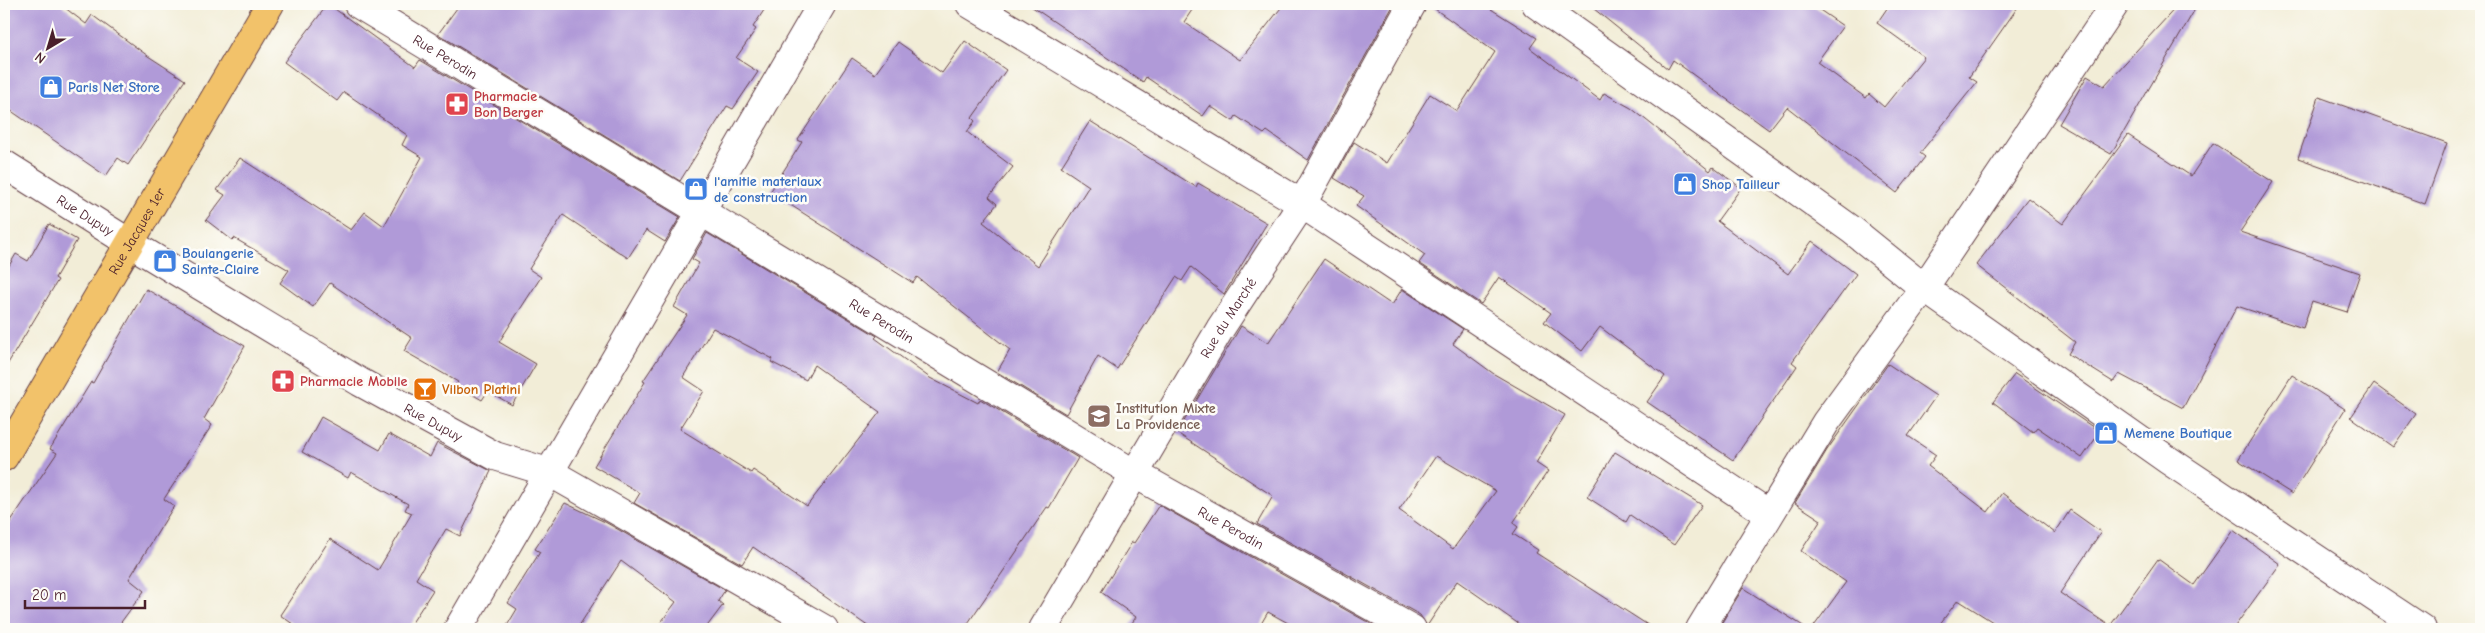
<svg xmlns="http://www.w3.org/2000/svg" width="2485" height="633" font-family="'Comic Neue',sans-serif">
<rect width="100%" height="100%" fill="#fdfcf7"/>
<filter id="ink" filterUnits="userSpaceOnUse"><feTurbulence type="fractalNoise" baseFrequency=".02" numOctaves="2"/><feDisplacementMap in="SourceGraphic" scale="10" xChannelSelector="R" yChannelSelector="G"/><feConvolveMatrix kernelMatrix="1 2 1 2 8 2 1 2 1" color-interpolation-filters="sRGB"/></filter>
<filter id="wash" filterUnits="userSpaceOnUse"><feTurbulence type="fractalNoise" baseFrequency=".0096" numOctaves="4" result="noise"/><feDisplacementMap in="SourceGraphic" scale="20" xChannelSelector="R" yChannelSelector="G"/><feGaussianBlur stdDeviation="1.12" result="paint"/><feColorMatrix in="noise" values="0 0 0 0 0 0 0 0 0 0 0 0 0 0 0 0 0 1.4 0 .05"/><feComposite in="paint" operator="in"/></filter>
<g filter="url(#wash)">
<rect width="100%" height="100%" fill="#f2edd7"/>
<g id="blocks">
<!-- building -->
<g fill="#b09ad8" fill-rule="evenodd">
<polygon points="4,4 60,4 86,24 92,15 148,56 185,80 128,165 118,158 106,176 4,106"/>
<polygon points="328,4 415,67 420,60 680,217 665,242 646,230 628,258 563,215 529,269 541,277 499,342 536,364 512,405 488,391 482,400 456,385 458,382 404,351 412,338 330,283 313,307 280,283 289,270 234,238 232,240 206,220 225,195 217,190 240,158 351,230 365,212 384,226 422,157 402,145 407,135 344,92 337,101 284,62"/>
<polygon points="460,4 768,4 753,27 756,29 736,58 758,72 733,109 727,106 680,181 438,34"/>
<polygon points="1028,4 1196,4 1184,22 1240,60 1284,4 1394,4 1308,160 1267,131 1264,134 1236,116 1233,121 1210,106 1203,116 1146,77 1143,82"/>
<polygon points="1428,4 1483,4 1537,38 1530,48 1600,100 1604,93 1631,108 1710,171 1713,167 1741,188 1717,221 1788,274 1812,241 1856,274 1792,362 1797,366 1733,460 1647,402 1665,376 1600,327 1582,351 1544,322 1551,313 1499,277 1481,304 1419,263 1425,255 1356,206 1364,196 1334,178 1354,142 1387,163 1430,94 1457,111 1495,52"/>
<polygon points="1588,4 1811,4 1843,26 1817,62 1866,98 1869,94 1884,107 1924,57 1877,23 1890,4 2020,4 1969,77 1977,82 1920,153 1925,157 1897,193 1787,107 1769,130 1673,60 1668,69"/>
<polygon points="2179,4 2198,4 2111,154 2059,124 2087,76 2104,86"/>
<polygon points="965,41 1006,70 972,118 975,121 967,132 1013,167 989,197 997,204 983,222 1038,266 1089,186 1061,167 1090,121 1196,187 1198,183 1267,223 1224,294 1191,267 1182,281 1176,277 1117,369 1098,356 1066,414 997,372 1010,350 917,277 913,283 770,192 802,142 798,140 852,58 875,74 898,42 942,73"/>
<polygon points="2319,97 2447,143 2425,204 2298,158"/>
<polygon points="2128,135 2191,176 2213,143 2273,182 2240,232 2360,273 2347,312 2312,301 2303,328 2237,306 2183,408 2119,374 2113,382 2068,354 2075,342 1976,265 2028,198 2063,224"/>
<polygon points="49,224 77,240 55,278 58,280 4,370 4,274 16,254 28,261"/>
<path d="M707 233 877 336 875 338 930 378 978 403 980 399 1078 458 1049 508 1047 507 964 629H872L753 547 742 564 634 503 640 493 594 466 645 382 643 381 687 315 674 307 699 263 692 259ZM713 328 773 359 771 362 806 380 814 365 880 412 807 506 753 470 751 473 680 429 704 391 683 377Z"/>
<path d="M1324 259 1392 305 1402 289 1463 329 1453 344 1494 374 1565 415 1536 463 1548 471 1513 523 1518 527 1513 534 1538 550 1536 553 1654 629H1526L1457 581 1427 626 1420 615 1257 524 1273 496 1177 433 1241 326 1268 343ZM1436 456 1496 491 1453 549 1399 510Z"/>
<polygon points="146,289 245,346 204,419 212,425 164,499 174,506 129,579 144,591 116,629 4,629 4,531 57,453 50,449 91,382 93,383"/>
<polygon points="1888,364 1936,396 1908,436 1936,455 1928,466 1988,512 2002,493 2055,533 2070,510 2101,532 2060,593 2110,626 2158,559 2194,585 2233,530 2280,564 2233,629 2004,629 1958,600 1936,629 1812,629 1846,582 1801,551 1821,520 1795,503 1827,450"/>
<polygon points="2015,374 2100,432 2082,458 2037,427 2033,432 1993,402"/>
<polygon points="2292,375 2345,409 2292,494 2238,460"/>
<polygon points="2374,384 2416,414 2393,447 2351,417"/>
<polygon points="321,417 380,450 389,434 430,457 437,443 491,471 460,536 446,529 416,579 433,590 408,629 300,629 280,615 330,539 378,570 412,513 405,510 408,504 351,472 348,478 302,452"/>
<polygon points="1615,452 1702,505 1674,545 1630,515 1626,522 1587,497"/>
<polygon points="565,503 605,522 725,590 718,601 723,605 705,629 656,629 676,602 621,561 577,629 505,629 517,609 508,603 540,552 535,549"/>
<polygon points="1159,505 1242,552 1380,629 1299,629 1268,612 1258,629 1128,629 1136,617 1101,592 1132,542 1134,543"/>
<polygon points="1743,588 1808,629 1718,629"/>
</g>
</g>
</g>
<g filter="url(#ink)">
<use href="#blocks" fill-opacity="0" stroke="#633e45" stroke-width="1"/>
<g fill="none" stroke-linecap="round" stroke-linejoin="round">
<!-- minor casing -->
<g stroke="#633e45" stroke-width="30">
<g id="minor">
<path id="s1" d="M358 4 1135 474 1412 629"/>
<polyline points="970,4 1302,204 1769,514"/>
<polyline points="1536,4 1852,230 1924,288 2168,460 2422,629"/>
<path id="s2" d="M4 164 128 242 360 382 495 456 551 473 824 629"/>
<polyline points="458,629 822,4"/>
<path id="s3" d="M1043 629 1220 329 1302 204 1412 4"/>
<polyline points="1700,629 1826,422 1924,288 2115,4"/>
</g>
</g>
<!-- major casing -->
<g stroke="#633e45" stroke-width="30">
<g id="major">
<path id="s4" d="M4 457 270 4"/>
</g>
</g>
<!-- minor -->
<use href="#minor" stroke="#fff" stroke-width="28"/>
<!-- major -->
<use href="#major" stroke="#f2c26a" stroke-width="28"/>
</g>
</g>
<!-- icons -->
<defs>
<g id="shop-square" transform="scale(1.25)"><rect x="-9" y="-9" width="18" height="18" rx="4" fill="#3f7fe0" stroke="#fdfcf7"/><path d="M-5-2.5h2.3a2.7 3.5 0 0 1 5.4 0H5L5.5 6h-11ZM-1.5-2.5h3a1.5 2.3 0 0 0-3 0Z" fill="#fff"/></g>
<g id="pharmacy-square" transform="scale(1.25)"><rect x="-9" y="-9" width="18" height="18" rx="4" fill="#e0444e" stroke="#fdfcf7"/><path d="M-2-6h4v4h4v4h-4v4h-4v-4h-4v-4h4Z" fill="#fff"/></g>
<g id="bar-square" transform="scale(1.25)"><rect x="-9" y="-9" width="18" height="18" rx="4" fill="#e8710a" stroke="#fdfcf7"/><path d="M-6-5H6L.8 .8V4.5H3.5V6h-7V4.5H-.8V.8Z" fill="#fff"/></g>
<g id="school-square" transform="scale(1.25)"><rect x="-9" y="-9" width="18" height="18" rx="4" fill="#8d6e63" stroke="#fdfcf7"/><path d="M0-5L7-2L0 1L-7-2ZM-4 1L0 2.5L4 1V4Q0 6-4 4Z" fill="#fff"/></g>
</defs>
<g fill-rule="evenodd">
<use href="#shop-square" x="51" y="87"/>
<use href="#pharmacy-square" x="457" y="104"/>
<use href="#shop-square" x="1685" y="184"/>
<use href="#shop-square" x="696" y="189"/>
<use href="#shop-square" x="165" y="261"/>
<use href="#pharmacy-square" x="283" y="381"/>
<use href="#bar-square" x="425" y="389"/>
<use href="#school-square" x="1099" y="416"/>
<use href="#shop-square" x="2106" y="433"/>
</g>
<g text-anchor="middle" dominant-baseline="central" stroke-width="5" stroke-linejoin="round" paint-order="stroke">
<!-- street labels -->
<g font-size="14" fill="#4a1f2b" stroke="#fdfcf7">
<text stroke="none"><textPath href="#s1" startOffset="102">Rue Perodin</textPath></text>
<text stroke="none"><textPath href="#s2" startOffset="96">Rue Dupuy</textPath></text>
<text stroke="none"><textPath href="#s4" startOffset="262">Rue Jacques 1er</textPath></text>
<text stroke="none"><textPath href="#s3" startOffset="362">Rue du Marché</textPath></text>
<text stroke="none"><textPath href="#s1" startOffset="612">Rue Perodin</textPath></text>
<text stroke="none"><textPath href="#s2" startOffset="501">Rue Dupuy</textPath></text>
<text stroke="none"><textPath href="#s1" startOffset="1018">Rue Perodin</textPath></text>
</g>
<!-- shop labels -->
<g font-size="14" font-weight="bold" fill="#366cbe" stroke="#fdfcf7" text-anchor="start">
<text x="68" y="87">Paris Net Store</text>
<text x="714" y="181">l'amitie materiaux<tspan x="714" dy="16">de construction</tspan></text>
<text x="1702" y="184">Shop Tailleur</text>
<text x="182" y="253">Boulangerie<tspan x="182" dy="16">Sainte-Claire</tspan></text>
<text x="2124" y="433">Memene Boutique</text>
</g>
<!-- health labels -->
<g font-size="14" font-weight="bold" fill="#be3a42" stroke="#fdfcf7" text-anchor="start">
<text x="474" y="96">Pharmacie<tspan x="474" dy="16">Bon Berger</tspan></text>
<text x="300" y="381">Pharmacie Mobile</text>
</g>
<!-- food labels -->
<g font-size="14" font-weight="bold" fill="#c56008" stroke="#fdfcf7" text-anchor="start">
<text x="442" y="389">Vilbon Platini</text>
</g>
<!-- education labels -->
<g font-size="14" font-weight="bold" fill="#785e54" stroke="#fdfcf7" text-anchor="start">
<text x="1116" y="408">Institution Mixte<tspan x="1116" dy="16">La Providence</tspan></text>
</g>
</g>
<!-- margin -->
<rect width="2485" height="633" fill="none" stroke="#fdfcf7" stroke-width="20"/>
<!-- north arrow -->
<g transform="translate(48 48) rotate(218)" stroke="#fdfcf7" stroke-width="4" paint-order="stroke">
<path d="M0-4L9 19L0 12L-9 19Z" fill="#4a1f2b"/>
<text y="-8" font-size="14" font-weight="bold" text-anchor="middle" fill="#4a1f2b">N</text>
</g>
<!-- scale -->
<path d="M25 600v8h120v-8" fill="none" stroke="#4a1f2b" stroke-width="2.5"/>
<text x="32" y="600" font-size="15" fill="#4a1f2b" stroke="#fdfcf7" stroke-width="4" paint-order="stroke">20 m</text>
</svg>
